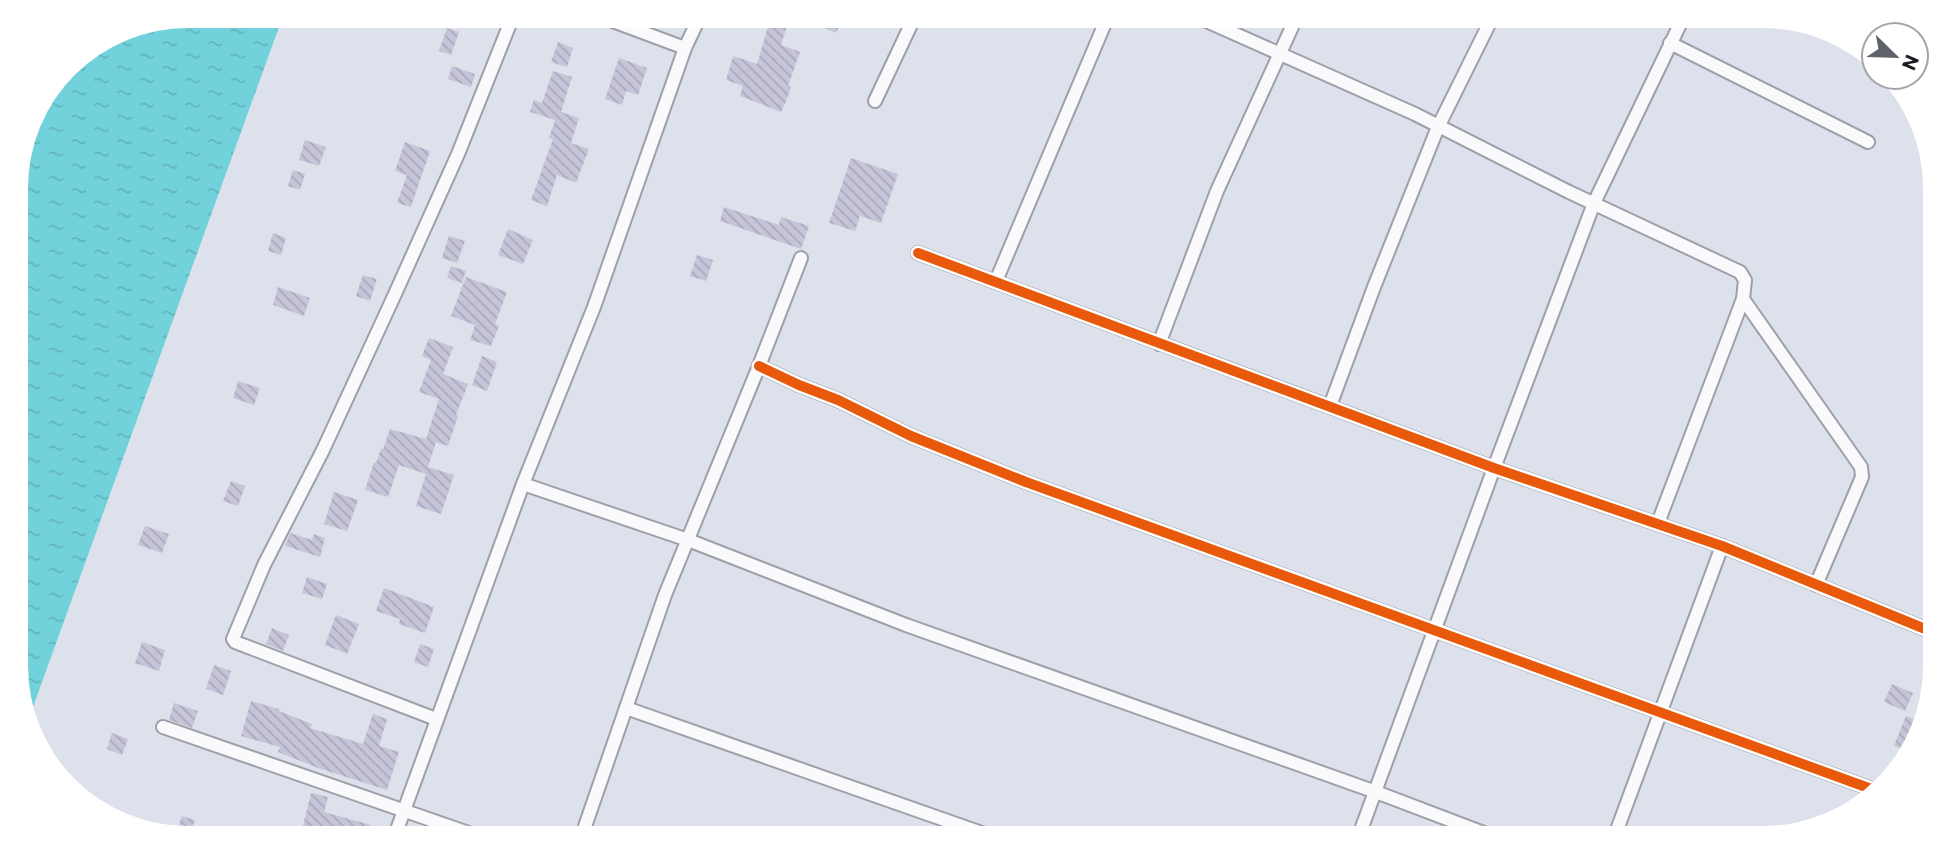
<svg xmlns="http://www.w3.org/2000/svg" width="1951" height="854" font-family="Commissioner,sans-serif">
<defs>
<pattern id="water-ripples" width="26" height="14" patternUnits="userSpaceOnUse" patternTransform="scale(1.75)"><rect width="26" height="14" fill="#72d2db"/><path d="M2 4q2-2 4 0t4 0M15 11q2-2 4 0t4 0" fill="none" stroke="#62b4bc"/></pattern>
<pattern id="building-back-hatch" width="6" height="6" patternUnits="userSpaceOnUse" patternTransform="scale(1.75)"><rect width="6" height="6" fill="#c6c4d8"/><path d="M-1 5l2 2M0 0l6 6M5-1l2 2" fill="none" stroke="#aaa8b9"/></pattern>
</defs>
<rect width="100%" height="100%" fill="#dde1eb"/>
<!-- water -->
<polygon fill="url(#water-ripples)" points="188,16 283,16 29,718 17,689 16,176 34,111 74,59 122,29"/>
<!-- building -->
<g fill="url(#building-back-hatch)">
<polygon points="823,16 844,16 836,33 818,25"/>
<polygon points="770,20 787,26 781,45 800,52 788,86 791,87 787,99 781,112 740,96 743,86 726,80 733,56 757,64"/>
<polygon points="447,28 459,32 451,55 439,51"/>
<polygon points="558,42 573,48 567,67 551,62"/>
<polygon points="619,58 647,68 638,95 626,91 622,105 605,99"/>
<polygon points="452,66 475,74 471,87 448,79"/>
<polygon points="553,71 572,77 561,112 579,118 571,143 589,149 576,183 557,175 547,206 531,200 553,139 549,138 555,120 530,112 534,100 542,103"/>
<polygon points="305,140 326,147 319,166 299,160"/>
<polygon points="405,142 430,151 411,207 397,203 407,175 395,171"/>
<polygon points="851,158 898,174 881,223 860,216 855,231 829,223"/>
<polygon points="293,170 305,174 300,190 288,186"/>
<polygon points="724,207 779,225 781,217 809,226 801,249 720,221"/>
<polygon points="508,229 533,240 523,264 498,255"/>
<polygon points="273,233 286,238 281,255 268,251"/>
<polygon points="449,236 465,241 457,263 442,258"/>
<polygon points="697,255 713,260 706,281 690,276"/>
<polygon points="451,266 466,271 462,283 447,278"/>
<polygon points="363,275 377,279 370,301 356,296"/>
<polygon points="466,277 507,292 495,324 499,326 491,346 470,340 475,325 451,316"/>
<polygon points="278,287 310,298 304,316 273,305"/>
<polygon points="429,338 453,347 443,374 468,384 456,415 458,416 448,446 426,439 439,399 419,392 431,360 422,356"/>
<polygon points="482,356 497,362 487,391 472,385"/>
<polygon points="238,381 260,388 254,405 233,398"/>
<polygon points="390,429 436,442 428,467 454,475 441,514 416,506 426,474 399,465 388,497 365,490 374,462 376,463 381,449 383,449"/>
<polygon points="231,481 245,486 238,506 223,501"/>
<polygon points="334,492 358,500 347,531 324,524"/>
<polygon points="145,526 169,534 162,553 138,545"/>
<polygon points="290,533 312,540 314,534 325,538 320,557 285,546"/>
<polygon points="307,577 327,584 322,599 302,593"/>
<polygon points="384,588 434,607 425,633 399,624 400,619 376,611"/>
<polygon points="336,615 359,624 347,654 325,645"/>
<polygon points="272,628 289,635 283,651 266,644"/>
<polygon points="142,642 165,650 159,671 135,663"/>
<polygon points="420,644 434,649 428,667 414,662"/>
<polygon points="214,665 231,671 223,695 206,689"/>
<polygon points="1892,684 1913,693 1905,711 1884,702"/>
<polygon points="251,701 279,709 279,711 312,724 310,728 363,744 373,714 387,719 379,746 399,752 387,790 318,768 278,752 280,747 241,736"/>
<polygon points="174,703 198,711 192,728 169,720"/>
<polygon points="1906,716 1924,723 1922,732 1907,751 1894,746"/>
<polygon points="112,733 128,739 122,755 107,749"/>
<polygon points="311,793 328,797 324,812 371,825 368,838 300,838"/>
<polygon points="182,816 195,820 189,838 175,836"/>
</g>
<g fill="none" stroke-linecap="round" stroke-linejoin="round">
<!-- street casing -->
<g stroke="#9da0a8" stroke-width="16">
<g id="street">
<polyline points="599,16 685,48"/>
<polyline points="1195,16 1415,114 1569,192 1740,272 1745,280 1743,299 1861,467 1862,477 1816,585"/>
<polyline points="1670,43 1868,142"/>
<polyline points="875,101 915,16"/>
<polyline points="918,253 1494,468 1722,546 1935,633"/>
<polyline points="996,281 1108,16"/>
<polyline points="1159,344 1217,191 1297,16"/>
<polyline points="759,366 799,385 838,400 911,436 1026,482 1877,791"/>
<polyline points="1330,406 1374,287 1438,127 1493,16"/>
<polyline points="523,484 688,540 906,625 1376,792 1497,838"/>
<polyline points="1658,523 1743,299"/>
<polyline points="626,708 996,838"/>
<polyline points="436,719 235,642 233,639 264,565 323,450 395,294 458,154 513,16"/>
<polyline points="163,727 483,838"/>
<polyline points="394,838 523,484 594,307 685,48 700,16"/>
<polyline points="581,838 665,595 759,366 801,258"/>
<polyline points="1358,838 1494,468 1594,203 1684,16"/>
<polyline points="1614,838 1722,546"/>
</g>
</g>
<!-- street -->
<use href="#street" stroke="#fafafc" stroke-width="12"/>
<!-- cycleway casing -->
<g stroke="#fff" stroke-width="15">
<g id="cycleway">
<polyline points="918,253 1494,468 1722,546 1935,633"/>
<polyline points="759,366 799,385 838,400 911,436 1026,482 1877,791"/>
</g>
</g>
<!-- cycleway -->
<use href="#cycleway" stroke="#e8590c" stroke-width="10"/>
</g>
<!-- crop -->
<path d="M0 0H1951V854H0ZM188 28H1763A160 160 0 0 1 1923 188V666A160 160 0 0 1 1763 826H188A160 160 0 0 1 28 666V188A160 160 0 0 1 188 28Z" fill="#fff" fill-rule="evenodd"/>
<!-- north arrow -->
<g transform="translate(1895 56) rotate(113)"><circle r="33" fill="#ffffff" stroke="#a3a5a7" stroke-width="2"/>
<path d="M0-5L12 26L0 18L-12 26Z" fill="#5e6269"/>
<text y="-10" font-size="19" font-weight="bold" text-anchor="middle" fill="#1a1d23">N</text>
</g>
</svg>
